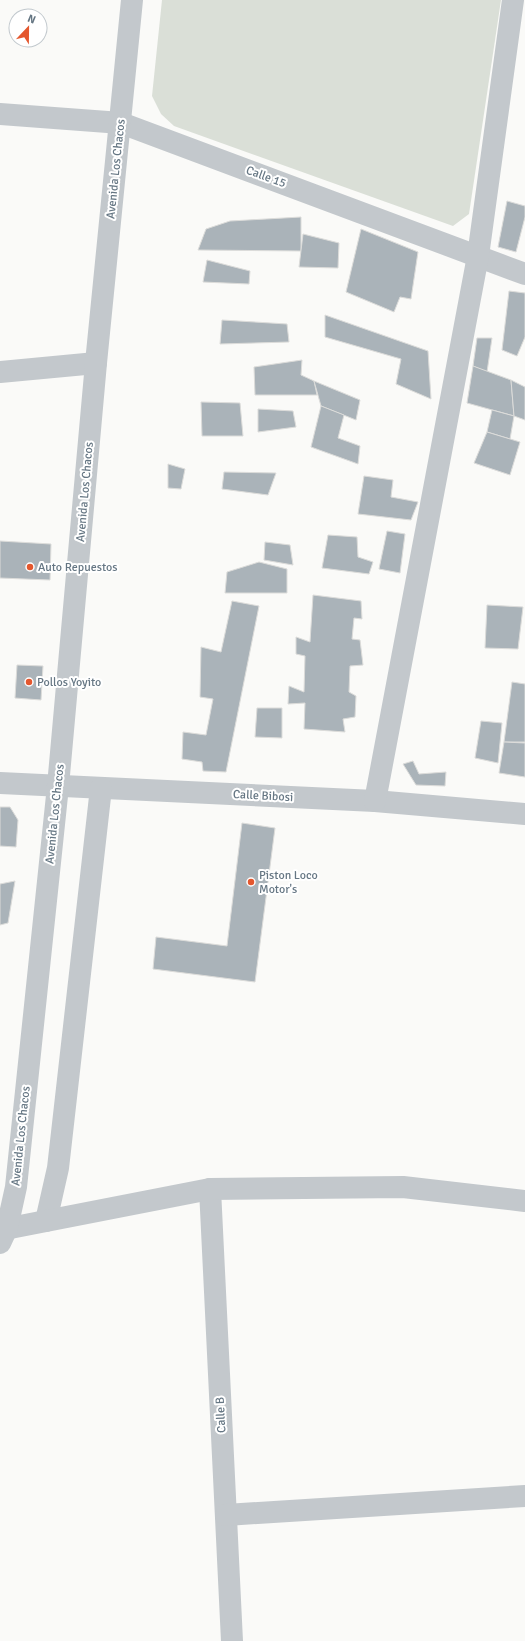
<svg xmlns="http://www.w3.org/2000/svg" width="525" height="1641" font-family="Signika,sans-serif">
<rect width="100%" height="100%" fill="#fafaf8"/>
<!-- green -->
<polygon fill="#dadfd7" points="162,0 501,0 469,214 453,226 174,126 161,114 152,96"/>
<!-- building -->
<g fill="#aab3b9" stroke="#dcdcda">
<polygon points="507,201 525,206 525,217 516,252 498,247"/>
<polygon points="301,217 301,251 198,250 206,229 230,221"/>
<polygon points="361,229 418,252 411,299 400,297 394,312 346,292"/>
<polygon points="303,234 339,243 338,268 299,267"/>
<polygon points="207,260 250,271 249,284 203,282"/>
<polygon points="509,291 525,293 525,337 517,356 502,350"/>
<polygon points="325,315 428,351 431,399 396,384 401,359 325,337"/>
<polygon points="222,320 287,324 289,342 220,344"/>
<polygon points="477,338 492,338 487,372 473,366"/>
<polygon points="302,360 301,375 314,381 317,395 255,395 254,367"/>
<polygon points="473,366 511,380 514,416 467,403"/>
<polygon points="511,380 525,387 525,420 514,416"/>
<polygon points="314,381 360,400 356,420 321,406"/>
<polygon points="201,402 240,403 243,436 202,436"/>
<polygon points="321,406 344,415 338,438 360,446 358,464 311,447"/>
<polygon points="258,409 293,411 296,427 258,432"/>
<polygon points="492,410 514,416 510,439 487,432"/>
<polygon points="487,432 520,442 510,475 474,463"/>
<polygon points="168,464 185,469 181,489 168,488"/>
<polygon points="224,472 276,473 268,495 222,489"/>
<polygon points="364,476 393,480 391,497 418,502 411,520 358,514"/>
<polygon points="387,531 405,534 400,573 379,569"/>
<polygon points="328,535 357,537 358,557 373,562 369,574 322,568"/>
<polygon points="0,541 51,544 50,580 0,578"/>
<polygon points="265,542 290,545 293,565 264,560"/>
<polygon points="259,562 287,569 287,593 225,593 227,572"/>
<polygon points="313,595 361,601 362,619 354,618 352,639 360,640 363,665 350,666 349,692 356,696 355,717 343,719 345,732 304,729 305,703 288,704 289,686 304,692 305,656 296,654 296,637 310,642"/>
<polygon points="232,601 259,606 226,772 203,771 202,762 182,759 183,732 206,735 213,699 200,697 201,647 221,652"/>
<polygon points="487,605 523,607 518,649 485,648"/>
<polygon points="17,665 43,666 41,700 15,698"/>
<polygon points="512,682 525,684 525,742 504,742"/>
<polygon points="257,708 282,708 282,738 255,737"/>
<polygon points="481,721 502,723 498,763 475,758"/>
<polygon points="504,742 525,743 525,777 499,773"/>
<polygon points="413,761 419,774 446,772 445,786 416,785 403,764"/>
<polygon points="0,807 10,807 18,820 16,847 0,846"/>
<polygon points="242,823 275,828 255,982 153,969 156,937 227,946"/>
<polygon points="15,881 8,923 0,925 0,884"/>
</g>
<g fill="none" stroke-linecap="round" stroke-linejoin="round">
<!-- minor -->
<g stroke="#c3c8cc" stroke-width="22">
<polyline points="0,114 121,123 525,274"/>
<polyline points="0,372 96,363"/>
<polyline points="0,783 375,801 525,814"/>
<polyline points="375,801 478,256 513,0"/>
<polyline points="210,1189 232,1641"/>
<polyline points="46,1221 58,1168 101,788"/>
<polyline points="0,1230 210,1189 403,1187 525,1201"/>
<polyline points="0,1243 7,1228 16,1187 58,786 96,363 132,0"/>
<polyline points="226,1515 525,1496"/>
</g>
</g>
<!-- markers -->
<g fill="#e4572e" stroke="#fff" stroke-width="1.5">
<circle cx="30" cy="567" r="4"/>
<circle cx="29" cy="682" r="4"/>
<circle cx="251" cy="882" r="4"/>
</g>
<g text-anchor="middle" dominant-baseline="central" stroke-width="4" stroke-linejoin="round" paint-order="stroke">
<!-- street labels -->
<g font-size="12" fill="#657683" stroke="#fff">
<text transform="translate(116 169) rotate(-84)">Avenida Los Chacos</text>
<text transform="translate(266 177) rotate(20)">Calle 15</text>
<text transform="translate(85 492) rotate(-85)">Avenida Los Chacos</text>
<text transform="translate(263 796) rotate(3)">Calle Bibosi</text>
<text transform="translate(55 814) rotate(-84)">Avenida Los Chacos</text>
<text transform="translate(21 1136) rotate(-84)">Avenida Los Chacos</text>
<text transform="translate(221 1415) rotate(-93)">Calle B</text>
</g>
<!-- poi labels -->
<g font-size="12" fill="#657683" stroke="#fff" text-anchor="start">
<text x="38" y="567">Auto Repuestos</text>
<text x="37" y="682">Pollos Yoyito</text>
<text x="259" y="875">Piston Loco<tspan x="259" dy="14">Motor's</tspan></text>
</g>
</g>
<!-- north arrow -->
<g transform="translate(28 28) rotate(22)"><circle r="19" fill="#ffffff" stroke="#c1c8cd"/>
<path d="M0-3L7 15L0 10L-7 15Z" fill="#e4572e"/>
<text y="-6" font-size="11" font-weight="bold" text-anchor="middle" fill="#657683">N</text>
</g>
</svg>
